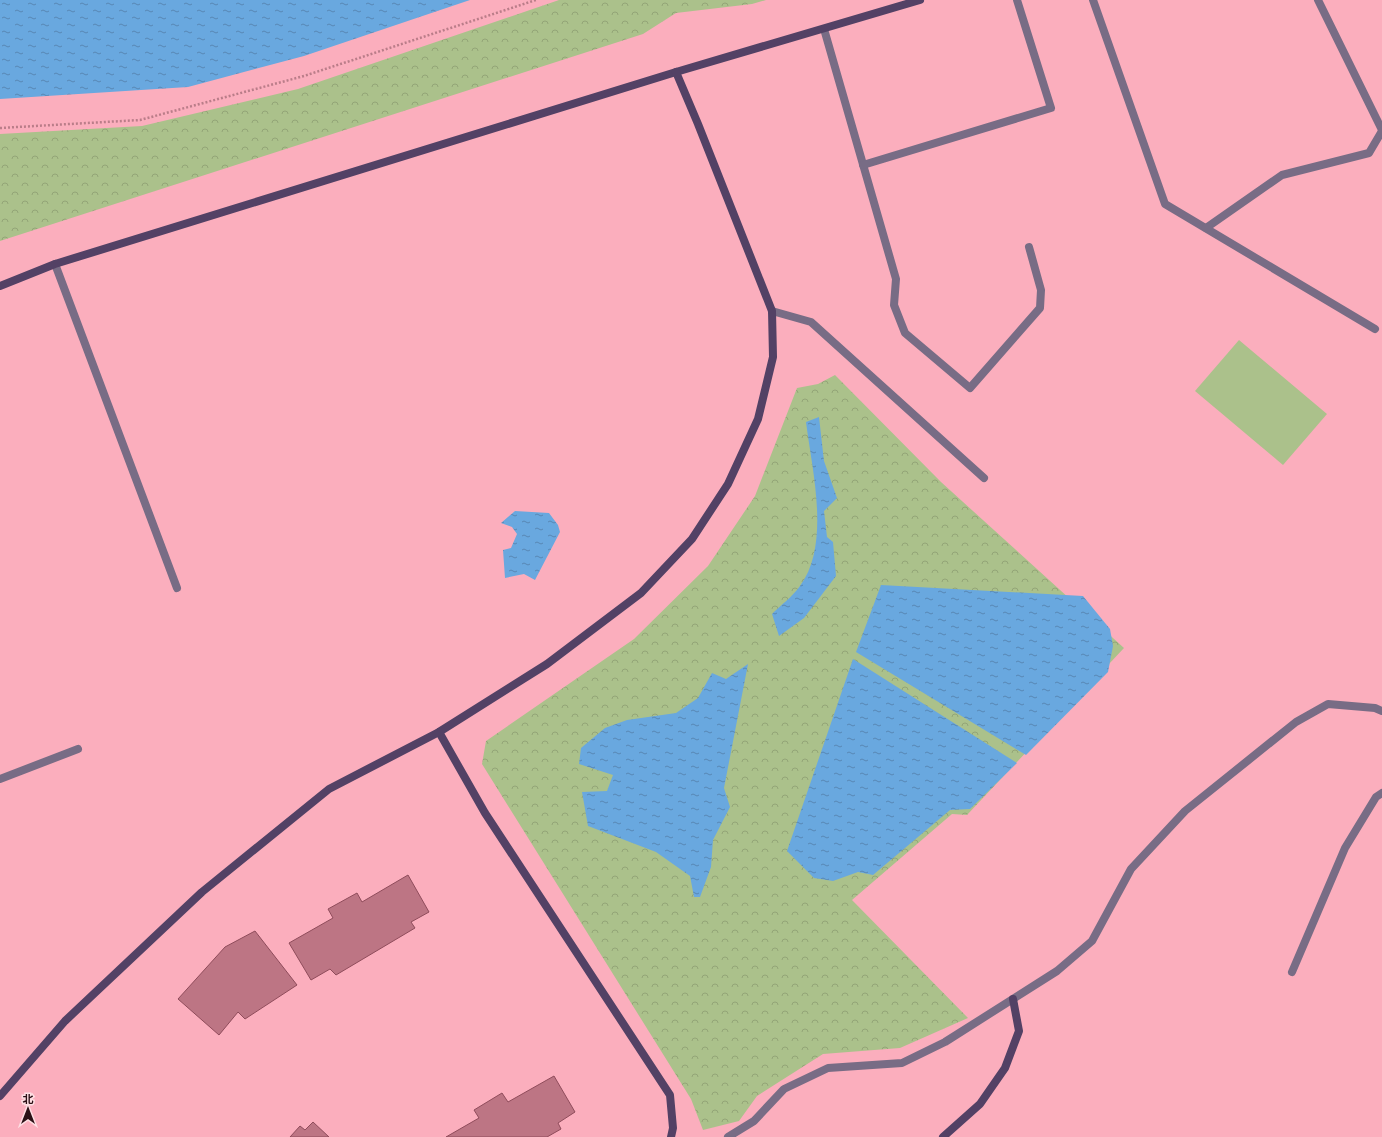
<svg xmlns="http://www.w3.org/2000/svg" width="1382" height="1137" font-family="'Archivo Narrow','Noto Sans SC',sans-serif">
<defs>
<pattern id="park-crowns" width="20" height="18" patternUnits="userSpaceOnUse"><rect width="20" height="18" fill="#abc18b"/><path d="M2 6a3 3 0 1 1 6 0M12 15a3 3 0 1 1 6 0" fill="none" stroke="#93a577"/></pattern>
<pattern id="water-ripples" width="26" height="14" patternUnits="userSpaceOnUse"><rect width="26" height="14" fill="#69a8df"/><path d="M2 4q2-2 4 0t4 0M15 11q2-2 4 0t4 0" fill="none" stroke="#5787b4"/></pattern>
</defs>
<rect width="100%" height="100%" fill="#fbaebd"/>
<!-- green -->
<polygon fill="#abc18b" points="1239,340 1327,414 1283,465 1195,391"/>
<!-- park -->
<g fill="url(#park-crowns)">
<polygon points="559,0 766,0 752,4 676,13 643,34 0,241 0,134 142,126 298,89"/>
<polygon points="835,375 941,482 1124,648 967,815 952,814 852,900 968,1018 900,1048 823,1054 757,1096 739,1121 703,1130 691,1099 482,764 486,741 634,639 708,566 755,496 797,388 818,384"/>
</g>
<!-- water -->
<g fill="url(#water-ripples)">
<polygon points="0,0 470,0 304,56 188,87 0,99"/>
<path d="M819 417 824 461 837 498 824 511 827 537 833 542 836 576 804 618 779 636 772 614C781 605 793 596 800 586 831 544 812 470 806 422Z"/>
<polygon points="515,511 549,513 558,525 560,532 535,580 524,574 505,578 503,550 511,548 517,534 512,527 501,523"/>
<polygon points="881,585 1083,596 1110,629 1113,646 1108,672 1026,755 856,652"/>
<polygon points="853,659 1017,763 970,809 950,810 873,875 858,872 833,881 814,878 787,851"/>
<polygon points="748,664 724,788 730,807 713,840 711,867 700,897 694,897 690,876 656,852 588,826 582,792 607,791 613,775 579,764 581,748 605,728 627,720 676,713 698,698 712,673 726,679"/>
</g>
<!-- building -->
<g fill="#bd7584" stroke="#8f4c5b">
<polygon points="408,875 429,912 411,922 415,928 336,975 330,969 311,980 289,943 333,918 328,909 357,893 362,902"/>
<polygon points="255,931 297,985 245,1019 238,1012 219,1035 178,999 225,947"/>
<polygon points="554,1076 575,1112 558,1123 561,1129 547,1137 446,1137 479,1118 474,1110 502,1093 508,1102"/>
<polygon points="313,1122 329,1137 290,1137 300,1126 305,1130"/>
</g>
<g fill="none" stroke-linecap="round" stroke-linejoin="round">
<!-- path -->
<polyline stroke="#ba7d89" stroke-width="2.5" stroke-dasharray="2 2" stroke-linecap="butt" points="0,128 140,120 304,76 536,0"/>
<!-- lane -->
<g stroke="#786c85" stroke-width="8">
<polyline points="1093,0 1165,204 1375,329"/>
<polyline points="1318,0 1382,130"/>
<polyline points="824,29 896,279 894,305 905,333 970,388 1040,308 1041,290 1029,247"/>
<polyline points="863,165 1051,108 1017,0"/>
<polyline points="1206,228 1282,175 1369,153 1382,131"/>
<polyline points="55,264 177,588"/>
<polyline points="772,311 811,322 984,478"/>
<polyline points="0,779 78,749"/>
</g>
<!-- street -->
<g stroke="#786c85" stroke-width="8">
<polyline points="1292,972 1345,848 1376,797 1382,793"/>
<polyline points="728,1137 754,1121 784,1089 828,1068 902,1063 945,1042 1057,971 1092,941 1131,869 1185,811 1296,722 1328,704 1375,708 1382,711"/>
</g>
<!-- secondary -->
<g stroke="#534165" stroke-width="8">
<polyline points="0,286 55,264 676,72 920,0"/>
<polyline points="439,732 485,813 670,1095 673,1128 671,1137"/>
<polyline points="0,1096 65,1021 202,892 329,789 439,732 547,664 641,593 692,539 728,484 758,419 773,357 772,311 698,124 676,72"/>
<polyline points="943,1137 980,1104 1005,1068 1019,1031 1013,999"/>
</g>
</g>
<!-- north arrow -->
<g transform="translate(28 1109)" stroke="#fedee3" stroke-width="3" paint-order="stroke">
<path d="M0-3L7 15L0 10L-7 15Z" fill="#2b1016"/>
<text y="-6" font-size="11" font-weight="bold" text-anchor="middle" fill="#2b1016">北</text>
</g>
</svg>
